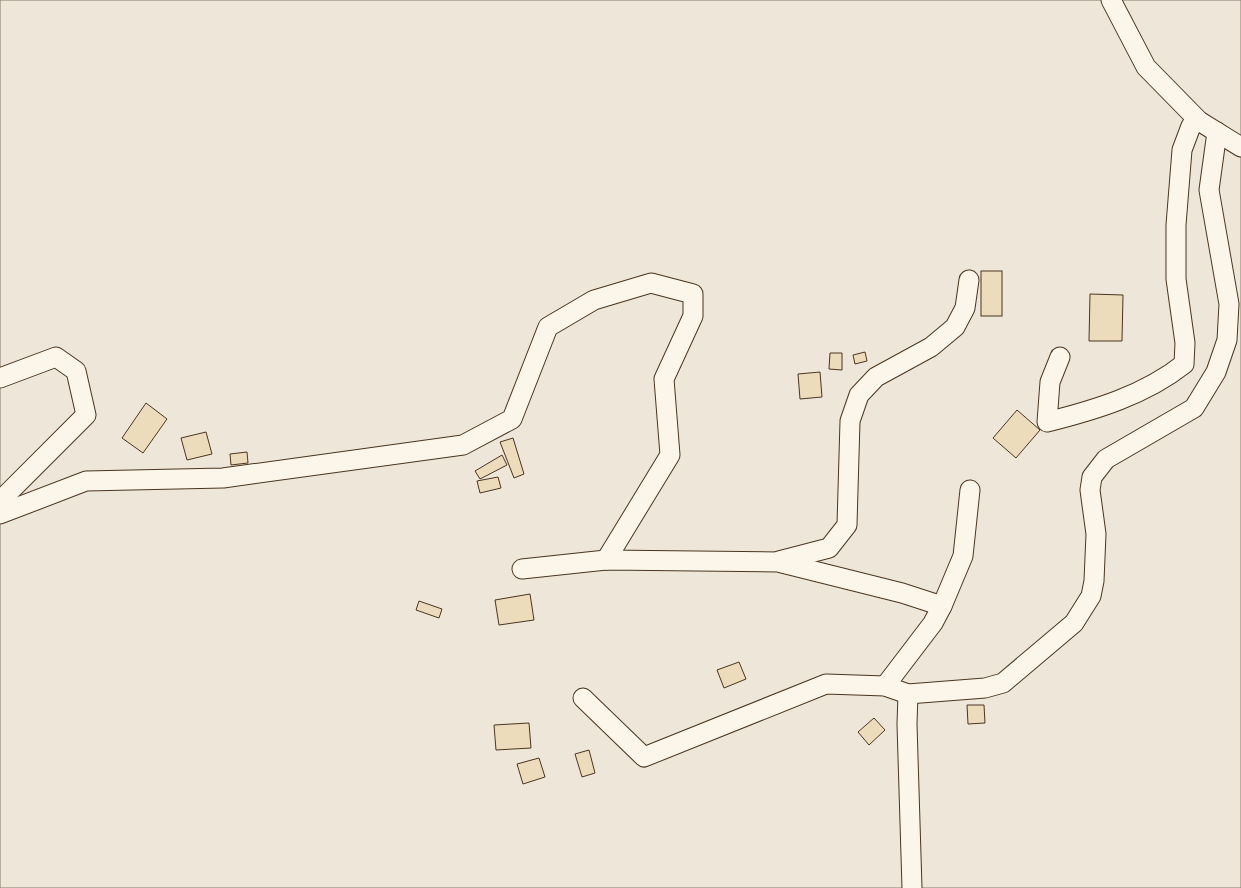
<svg xmlns="http://www.w3.org/2000/svg" width="1241" height="888" font-family="Helvetica,sans-serif">
<rect width="100%" height="100%" fill="#fbf6e9"/>
<!-- green -->
<rect fill="#ede6d9" stroke="#887966" x="0" y="0" width="1241" height="888"/>
<!-- building -->
<g fill="#ecdcbc" stroke="#4a3520">
<rect x="981" y="271" width="21" height="45"/>
<polygon points="1090,294 1123,295 1122,341 1089,341"/>
<polygon points="865,352 867,361 855,364 853,355"/>
<polygon points="830,353 842,353 842,370 829,369"/>
<polygon points="820,372 822,397 800,399 798,374"/>
<polygon points="146,403 167,419 143,453 122,438"/>
<polygon points="1017,410 1040,430 1016,458 993,438"/>
<polygon points="206,432 212,454 187,460 181,438"/>
<polygon points="513,438 524,474 514,478 500,442"/>
<polygon points="247,452 248,463 231,465 230,454"/>
<polygon points="502,455 507,465 480,479 475,471"/>
<polygon points="498,477 501,488 480,493 477,481"/>
<polygon points="530,594 534,620 499,625 495,600"/>
<polygon points="419,601 442,609 439,618 416,610"/>
<polygon points="739,662 746,679 724,688 717,670"/>
<polygon points="967,705 984,705 985,723 968,724"/>
<polygon points="874,718 885,730 869,745 858,732"/>
<polygon points="529,723 531,748 496,750 494,725"/>
<polygon points="589,750 595,773 582,777 575,754"/>
<polygon points="539,758 545,777 523,784 517,764"/>
</g>
<g fill="none" stroke-linecap="round" stroke-linejoin="round">
<!-- minor casing -->
<g stroke="#4a3520" stroke-width="21">
<g id="minor">
<polyline points="1111,0 1146,67 1199,121 1241,147"/>
<path d="M1060 357 1050 382 1047 422C1095 410 1145 395 1184 364L1185 343 1176 279V225L1182 150 1191 126 1199 121"/>
<polyline points="0,378 56,357 76,371 86,415 0,501"/>
<polyline points="0,514 86,481 223,478 463,445 512,419 548,327 594,300 651,283 693,294 693,316 664,379 670,455 606,560"/>
<polyline points="779,561 829,548 847,525 850,421 859,395 876,377 931,347 955,327 965,308 969,280"/>
<polyline points="522,569 606,560 778,562 902,593 942,606"/>
<polyline points="885,686 933,623 942,606 963,556 970,490"/>
<polyline points="908,694 907,724 912,888"/>
<polyline points="583,698 644,757 826,684 885,686 908,694 985,688 1003,683 1074,623 1091,596 1094,581 1096,534 1090,490 1092,477 1106,459 1194,408 1216,372 1227,340 1229,304 1209,190 1217,132"/>
</g>
</g>
<!-- minor -->
<use href="#minor" stroke="#fbf6e9" stroke-width="19"/>
</g>
</svg>
